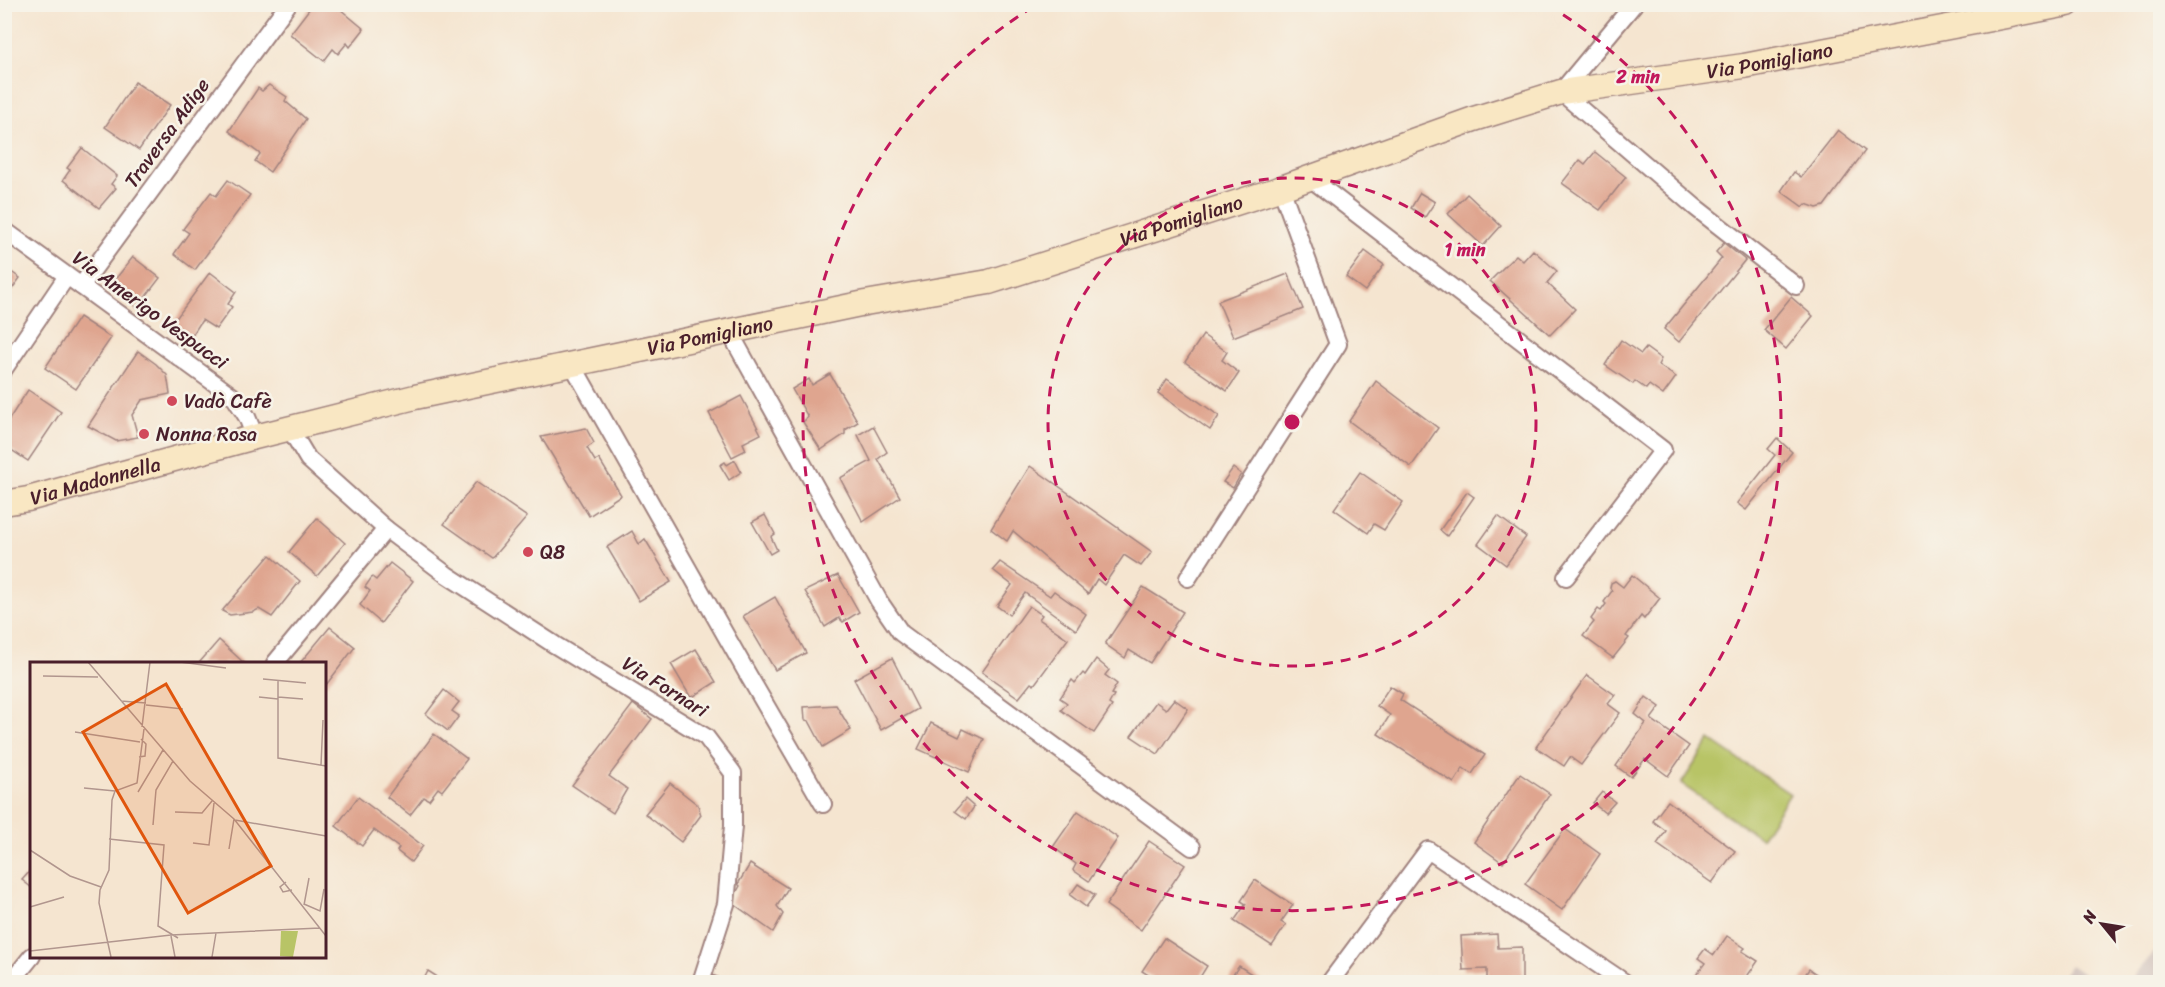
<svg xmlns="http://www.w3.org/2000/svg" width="2165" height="987" font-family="Sriracha,sans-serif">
<rect width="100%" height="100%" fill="#f7f3e8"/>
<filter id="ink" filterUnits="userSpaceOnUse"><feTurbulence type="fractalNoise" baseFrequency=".0167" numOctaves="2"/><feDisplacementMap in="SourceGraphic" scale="12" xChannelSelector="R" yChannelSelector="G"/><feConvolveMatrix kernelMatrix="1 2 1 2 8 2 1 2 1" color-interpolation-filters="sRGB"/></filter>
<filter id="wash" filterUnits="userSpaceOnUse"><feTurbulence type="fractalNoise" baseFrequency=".008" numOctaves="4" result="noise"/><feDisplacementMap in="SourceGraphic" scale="24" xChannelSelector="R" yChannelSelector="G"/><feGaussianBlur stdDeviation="1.35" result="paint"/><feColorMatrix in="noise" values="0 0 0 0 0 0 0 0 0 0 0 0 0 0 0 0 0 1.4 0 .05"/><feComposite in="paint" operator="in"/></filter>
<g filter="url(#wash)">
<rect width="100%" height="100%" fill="#f5e5d0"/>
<!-- industrial -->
<g fill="#cfc0ba">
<polygon points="2160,945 2160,982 2129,982"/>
<polygon points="2070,965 2095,982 2058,982"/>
</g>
<!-- green -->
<polygon fill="#b8c466" stroke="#817248" stroke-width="1.5" points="1710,740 1790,794 1761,838 1681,784"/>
<g id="blocks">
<!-- building -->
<g fill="#dfa58f">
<polygon points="213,4 227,4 222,11"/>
<polygon points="313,4 334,4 364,29 350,47 347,43 338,54 333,49 324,61 290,34"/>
<polygon points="135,82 170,105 139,150 105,127"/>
<polygon points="269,85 287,97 285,101 306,119 270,172 255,161 260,154 229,131 258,88 262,91"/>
<polygon points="1838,130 1865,151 1824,206 1817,208 1806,204 1803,207 1781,191 1794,172 1801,177"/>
<polygon points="82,148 117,176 111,184 116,188 99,208 63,180 70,170 67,168"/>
<polygon points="1595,152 1626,177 1600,210 1562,183 1580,160 1585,164"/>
<polygon points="228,180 250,195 195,270 174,254 189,233 183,229 211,192 216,196"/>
<polygon points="1420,193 1435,202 1425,217 1411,208"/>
<polygon points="1467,194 1501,226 1483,246 1448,214"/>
<polygon points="1724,243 1745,260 1679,342 1664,329 1722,258 1716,252"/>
<polygon points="1533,250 1557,271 1547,283 1575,309 1550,335 1490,281 1516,255 1523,261"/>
<polygon points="1365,251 1384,265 1365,291 1346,277"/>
<polygon points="133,257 160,278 137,308 110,286"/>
<polygon points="4,267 20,278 4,300"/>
<polygon points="210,272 236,292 228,304 232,307 216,329 202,320 188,342 169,328"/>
<polygon points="1288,274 1303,309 1233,337 1218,301"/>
<polygon points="1791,297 1813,316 1786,349 1764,330"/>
<polygon points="79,317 111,338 76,389 45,368"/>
<polygon points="1203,335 1227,352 1222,360 1239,373 1227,391 1185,362"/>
<polygon points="1621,340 1641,354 1646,348 1661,359 1658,365 1676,377 1663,395 1649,385 1646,389 1635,381 1633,384 1605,365"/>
<polygon points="138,351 156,364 167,375 170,394 142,400 132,415 138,437 116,441 88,426"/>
<polygon points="830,374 858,422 845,430 845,434 821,450 803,422 808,417 792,389 809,379 812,385"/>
<polygon points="1167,379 1219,416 1210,430 1158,393"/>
<polygon points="1376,381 1438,428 1411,467 1349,421"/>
<polygon points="28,390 61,412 28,461 4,445 4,427"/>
<polygon points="741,396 761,434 743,443 746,450 732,457 709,413"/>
<polygon points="873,426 887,452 878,459 900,497 863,522 840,478 871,461 858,435"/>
<polygon points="586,428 594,443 587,448 595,461 599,459 621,495 589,516 541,437"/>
<polygon points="1777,438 1792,452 1746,510 1737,503 1775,455 1768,449"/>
<polygon points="735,460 741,472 729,480 720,465 725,462 727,465"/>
<polygon points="1030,466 1152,552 1141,566 1124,555 1104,585 1097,579 1088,594 1013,531 1007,541 991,529"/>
<polygon points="1233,468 1241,474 1233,488 1223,482"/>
<polygon points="1360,472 1403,502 1384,530 1374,524 1368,533 1334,509"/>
<polygon points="476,482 527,517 492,558 444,524"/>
<polygon points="1467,492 1474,497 1447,536 1440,530"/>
<polygon points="765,515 775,534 771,537 777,550 770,554 752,522"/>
<polygon points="1498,516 1526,537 1506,565 1478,544"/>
<polygon points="317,518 345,543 317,576 289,552"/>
<polygon points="632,531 639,544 645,539 671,582 639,601 607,547"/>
<polygon points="270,555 300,581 272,617 259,609 253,612 230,615 222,611"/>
<polygon points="1000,562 1050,596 1054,591 1086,614 1076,630 1025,593 1009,615 997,606 1012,585 993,570"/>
<polygon points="390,563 413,581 381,623 360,605 370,591 365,587 372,577 376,580"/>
<polygon points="838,575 859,612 843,622 839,618 825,627 805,591"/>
<polygon points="1632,575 1660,598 1644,619 1641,616 1626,636 1629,638 1613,658 1583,636 1594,622 1591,619 1598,609 1601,611 1606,604 1604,602 1612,591 1610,588 1611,583 1615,581 1623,587"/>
<polygon points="1143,587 1183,612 1150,663 1129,650 1125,658 1105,644"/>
<polygon points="775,597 806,653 775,670 743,616"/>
<polygon points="1029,606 1042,615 1039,619 1068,639 1034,685 1031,683 1019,698 982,672"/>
<polygon points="330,627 355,647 326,685 324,663 300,663"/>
<polygon points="219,640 244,663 199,663"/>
<polygon points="696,649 716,682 691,698 671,664"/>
<polygon points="892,658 918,709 881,730 854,679"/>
<polygon points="1096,659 1109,670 1105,675 1117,684 1111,694 1114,695 1109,704 1112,706 1094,733 1061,710 1067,703 1060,698 1072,680 1075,683 1083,673 1085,675"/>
<polygon points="1587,675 1615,695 1608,704 1620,713 1581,765 1570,757 1564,766 1536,747"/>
<polygon points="1390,686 1403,694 1400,700 1485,755 1472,774 1463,768 1454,783 1378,734 1390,715 1377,706"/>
<polygon points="444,690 459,702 452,711 459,716 448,731 426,714"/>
<polygon points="1646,697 1660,707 1651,719 1689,746 1668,776 1645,759 1631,777 1616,766 1646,723 1635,714"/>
<polygon points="1174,699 1188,709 1158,754 1131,736 1156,702 1166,709"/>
<polygon points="633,704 652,719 609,776 627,789 613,813 572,785"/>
<polygon points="836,705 851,730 823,747 809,721 805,720 804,707"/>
<polygon points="931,723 959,737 963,729 984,739 969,772 918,749"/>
<polygon points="434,734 467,759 442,791 438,788 429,800 424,797 410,815 387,797"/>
<polygon points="1520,774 1550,794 1503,863 1474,842"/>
<polygon points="670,783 698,805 701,815 681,842 645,814"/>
<polygon points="1602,792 1615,802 1605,813 1593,803"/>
<polygon points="358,797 423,846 411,862 397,851 399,848 374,830 362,846 336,826"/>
<polygon points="965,799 974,807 966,819 955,811"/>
<polygon points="1668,801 1735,851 1712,883 1657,844 1666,831 1653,821"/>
<polygon points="1078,811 1118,838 1089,881 1073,870 1076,864 1053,847"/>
<polygon points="1565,829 1600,854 1562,910 1525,884"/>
<polygon points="1149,841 1185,865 1141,930 1106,905"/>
<polygon points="750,864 788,888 777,906 783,914 773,932 731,902 740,886 738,884"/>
<polygon points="32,869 32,888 22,880"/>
<polygon points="1255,880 1293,905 1281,922 1286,925 1272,946 1234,921 1246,904 1241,901"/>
<polygon points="1078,884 1095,895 1086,907 1070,895"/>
<polygon points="1497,934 1498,948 1522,947 1522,982 1487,982 1487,969 1463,970 1461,936"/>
<polygon points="1727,936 1745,948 1742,951 1758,961 1743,982 1701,982 1694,978 1705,963 1698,958 1705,949 1714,955"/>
<polygon points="1164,938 1207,966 1197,982 1159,982 1142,971"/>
<polygon points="1239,966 1264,982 1228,982"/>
<polygon points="1809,969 1828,982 1800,982"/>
<polygon points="428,971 436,976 433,982 423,981"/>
<polygon points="712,975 730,982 711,982"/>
</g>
</g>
</g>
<g filter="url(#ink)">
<use href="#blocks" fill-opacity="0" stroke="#a0827e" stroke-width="1.5"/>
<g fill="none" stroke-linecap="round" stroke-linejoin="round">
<!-- street casing -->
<g stroke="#a0827e" stroke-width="20">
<g id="street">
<polyline points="1634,4 1561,92 1695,207 1796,286"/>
<polyline points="1310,178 1663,450 1566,577"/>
<polyline points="4,230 235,398 247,417 255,437"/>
<polyline points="81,286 288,4"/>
<polyline points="729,331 879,601 901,633 1192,847"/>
<polyline points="572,364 747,673 823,804"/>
<polyline points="4,369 67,276"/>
<polyline points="290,429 308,459 386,529 447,575 555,645 706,737 733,773 733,826 726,904 701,982"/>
<polyline points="1188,578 1338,344 1281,188"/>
<polyline points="275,663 386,529"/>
<polyline points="11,982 32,956"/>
<polyline points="1330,982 1428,850 1624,982"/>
</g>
</g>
<!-- secondary casing -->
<g stroke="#a0827e" stroke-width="27">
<g id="secondary">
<path id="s1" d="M4 503 28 499 255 437 415 397 865 303 989 282 1276 190 1474 119 1561 92 1744 66 2068 4"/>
</g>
</g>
<!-- street -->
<use href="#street" stroke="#fff" stroke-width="16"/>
<!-- secondary -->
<use href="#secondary" stroke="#f9e7c3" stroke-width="24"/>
</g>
</g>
<!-- distance rings -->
<g fill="none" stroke="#c2185b" stroke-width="3" stroke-dasharray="10 8">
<circle cx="1292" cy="422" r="244"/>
<path d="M1548 5A489 489 0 1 1 1036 5"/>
</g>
<!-- markers -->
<g fill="#d1495b" stroke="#f7f3e8" stroke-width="2">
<circle cx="172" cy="401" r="6"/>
<circle cx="144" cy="434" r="6"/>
<circle cx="528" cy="552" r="6"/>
</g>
<g text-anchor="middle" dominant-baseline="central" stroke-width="5" stroke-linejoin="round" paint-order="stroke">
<!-- street labels -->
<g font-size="20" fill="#4a1f2b" stroke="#f7f3e8">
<text stroke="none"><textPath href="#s1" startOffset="1824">Via Pomigliano</textPath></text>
<text transform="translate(167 133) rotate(-54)">Traversa Adige</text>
<text stroke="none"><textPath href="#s1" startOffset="1212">Via Pomigliano</textPath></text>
<text transform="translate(150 310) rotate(36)">Via Amerigo Vespucci</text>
<text stroke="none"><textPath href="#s1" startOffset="726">Via Pomigliano</textPath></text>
<text stroke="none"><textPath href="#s1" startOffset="94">Via Madonnella</textPath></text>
<text transform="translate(665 687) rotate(32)">Via Fornari</text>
</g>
<!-- poi labels -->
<g font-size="20" fill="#4a1f2b" stroke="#f7f3e8" text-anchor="start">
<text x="184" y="401">Vadò Cafè</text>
<text x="156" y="434">Nonna Rosa</text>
<text x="540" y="552">Q8</text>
</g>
</g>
<!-- overview -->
<g transform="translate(30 662)">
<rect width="296" height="296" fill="#f5e5d0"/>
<path d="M251 269H268L263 295 250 294Z" fill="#b8c466"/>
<path fill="none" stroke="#b1968e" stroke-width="1.5" d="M58 0 160 119 204 157 296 274M150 0 196 6M13 14 68 15M233 17 276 21M248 19V96L296 104M229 35 248 37M248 35 273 37M91 39 116 41M116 43 153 47M112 65 120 0M45 70 110 80M109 95 115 94 116 82 111 77M291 103 293 58M54 126 85 129M108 130 133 88M145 150 172 151 182 139M205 158 296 174M123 163 126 128 143 99M79 177 134 183 128 264 148 276M163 181 179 183 184 141M199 187 204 157M0 188 40 214 71 225M256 220 250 225 253 230 262 228M274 242 290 249 294 227M274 243 279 216M0 245 34 235M141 274 145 295M0 289 141 273 290 266M81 295 69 241 70 228 79 208 82 138 85 129 107 121 114 67M182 295 186 271"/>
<path fill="#e0560e" fill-opacity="0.15" stroke="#e0560e" stroke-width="3" d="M136 22 241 204 158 251 53 70Z"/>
<rect width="296" height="296" fill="none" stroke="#4a1f2b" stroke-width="3"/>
</g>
<circle cx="1292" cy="422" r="9" fill="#c2185b" stroke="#f7f3e8" stroke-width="3"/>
<g font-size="18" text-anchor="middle" font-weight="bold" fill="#c2185b" stroke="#f7f3e8" stroke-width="5" stroke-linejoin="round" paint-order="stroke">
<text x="1638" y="83">2 min</text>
<text x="1465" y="256">1 min</text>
</g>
<!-- margin -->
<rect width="2165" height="987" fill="none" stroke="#f7f3e8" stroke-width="24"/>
<!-- north arrow -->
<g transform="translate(2102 924) rotate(300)" stroke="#f7f3e8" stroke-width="4.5" paint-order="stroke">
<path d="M0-4.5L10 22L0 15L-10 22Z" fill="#4a1f2b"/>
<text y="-9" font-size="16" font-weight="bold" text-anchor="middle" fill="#4a1f2b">N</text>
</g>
</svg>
